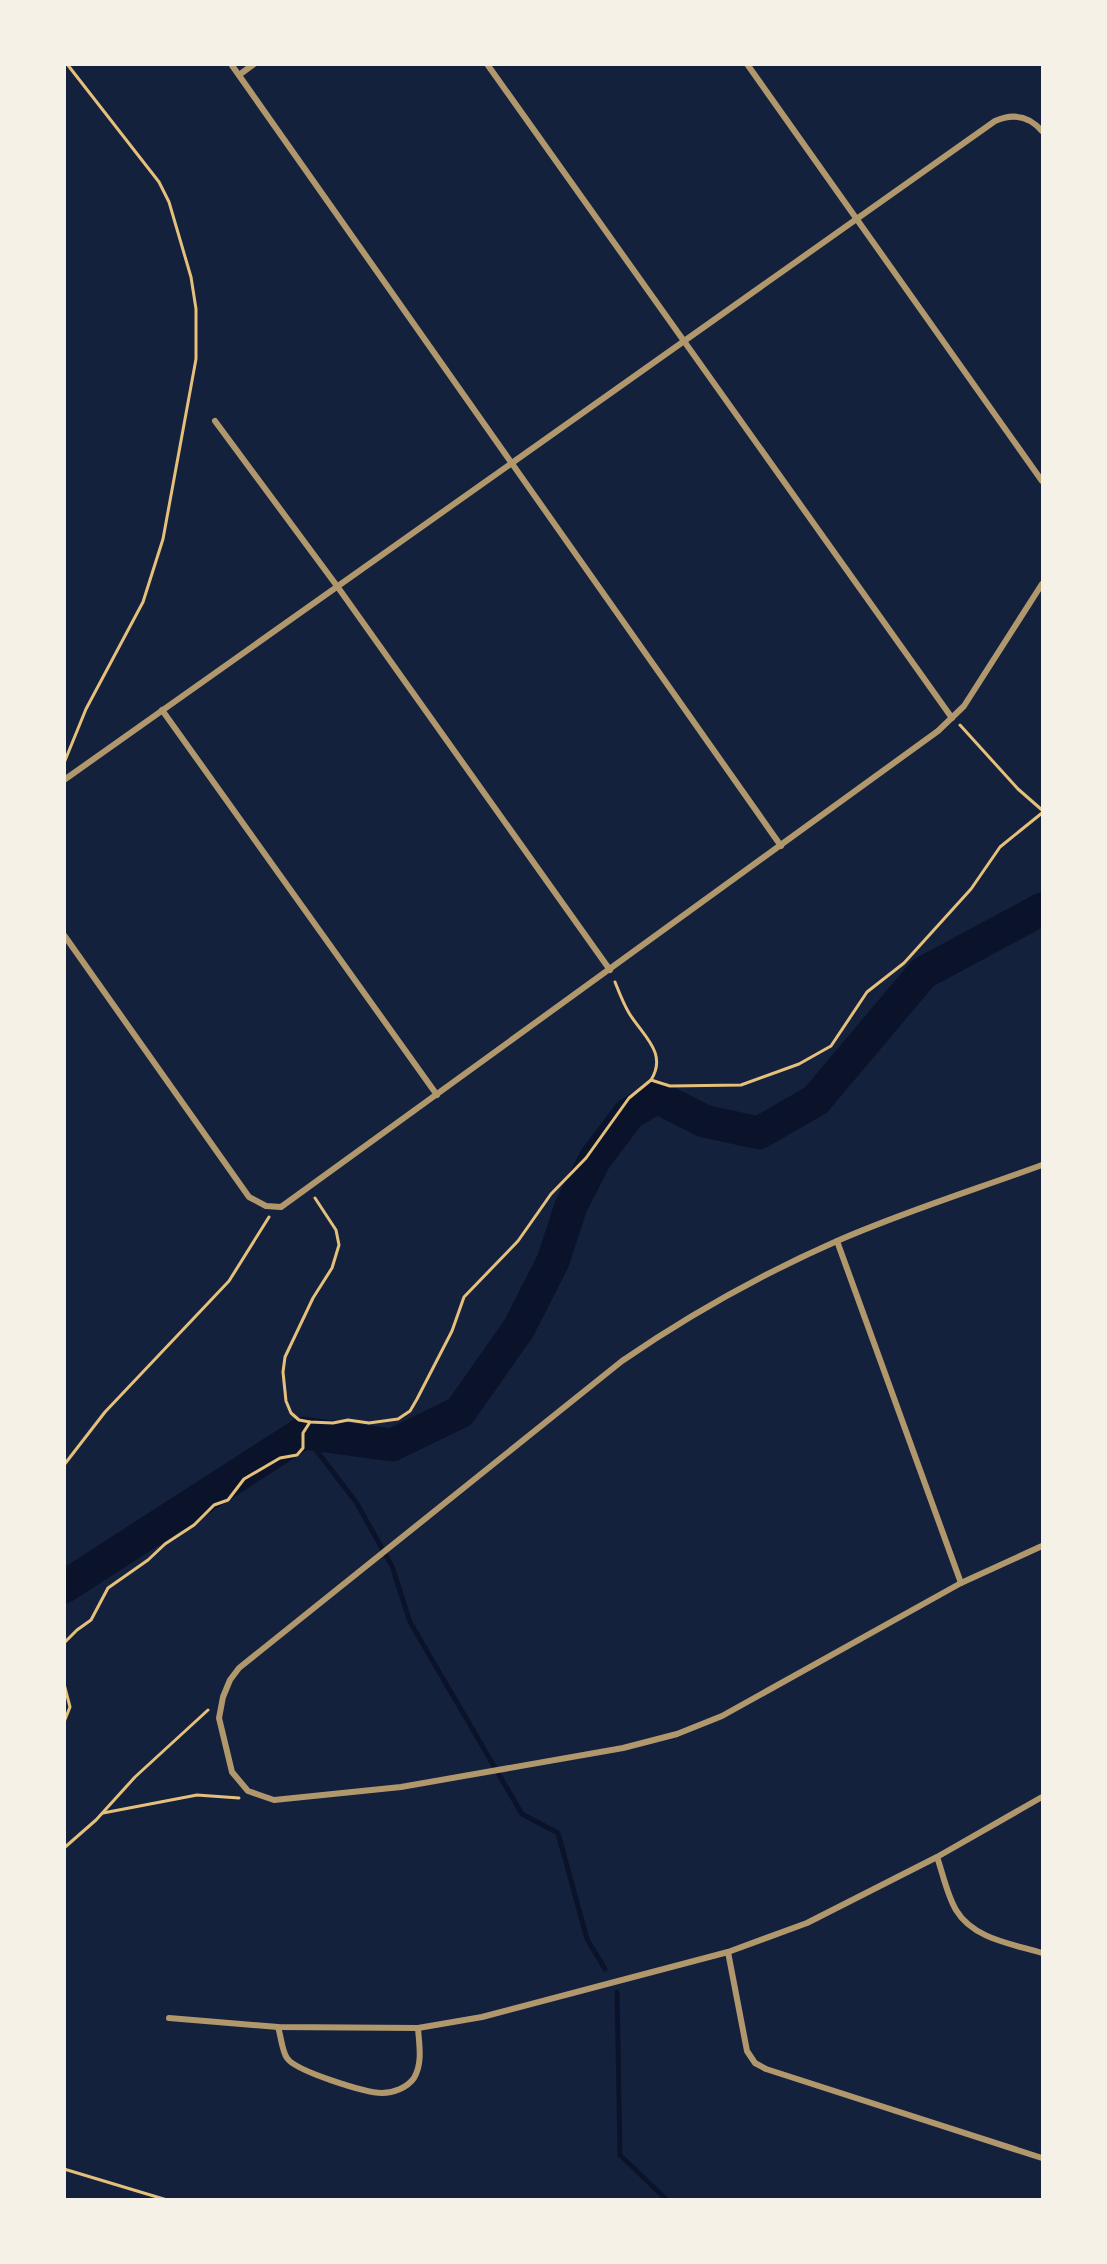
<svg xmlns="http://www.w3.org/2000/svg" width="1107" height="2264" font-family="'Nunito Sans',sans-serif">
<rect width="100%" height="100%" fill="#14213d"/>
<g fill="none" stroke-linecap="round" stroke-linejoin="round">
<!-- stream -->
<g stroke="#0b132b" stroke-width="5">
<polyline points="303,1433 356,1502 392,1566 410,1622 522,1814 558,1833 587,1939 605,1969"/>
<polyline points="617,1992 620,2155 667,2200"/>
</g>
<!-- river -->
<polyline stroke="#0b132b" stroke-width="33" points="64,1587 303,1433 392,1445 460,1412 519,1328 553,1261 571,1206 595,1159 629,1114 657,1097 704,1121 759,1133 816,1100 923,973 1042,909"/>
<!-- path -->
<g stroke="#e5c07b" stroke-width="3">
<polyline points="960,725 1018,789 1042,810"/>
<polyline points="64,763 86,709 143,602 163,539 196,359 196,309 191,277 169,202 159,182 67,64"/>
<path d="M615 982C619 992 623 1003 629 1013 643 1036 668 1053 651 1080"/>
<polyline points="315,1198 336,1230 339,1245 332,1268 313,1298 285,1357 283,1372 286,1401 291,1413 299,1420 310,1422 333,1423 348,1420 369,1423 398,1419 410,1411 417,1399 452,1331 464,1297 518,1241 551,1194 586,1158 629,1098 651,1080 670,1086 741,1085 799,1064 831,1046 867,992 904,963 971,889 1000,847 1042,813"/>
<polyline points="64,1465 105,1412 229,1281 269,1217"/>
<polyline points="64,1643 77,1630 91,1620 108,1588 148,1560 165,1544 194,1525 214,1505 228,1500 244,1479 280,1458 297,1455 303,1448 303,1433 310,1422"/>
<polyline points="64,1684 70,1707 64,1722"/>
<polyline points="103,1813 197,1795 239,1798"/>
<polyline points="64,1848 96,1820 135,1777 208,1710"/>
<polyline points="64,2169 167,2200"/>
</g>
<!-- minor -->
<g stroke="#b1986c" stroke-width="6">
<polyline points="231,64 781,846"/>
<polyline points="487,64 952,718"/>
<polyline points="747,64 1042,481"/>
<polyline points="239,75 254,64"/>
<polyline points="215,421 337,586 610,970"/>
<polyline points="162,710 437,1095"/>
<path d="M64 780 995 121C1013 113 1029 116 1042 131"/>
<polyline points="64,935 249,1197 266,1206 281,1207 938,731 964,706 1042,584"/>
<path d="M1042 1165C974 1190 903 1212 837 1241 762 1274 689 1315 622 1361L239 1668 230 1680 223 1697 219 1718 232 1772 248 1791 274 1800 401 1787 623 1748 677 1734 722 1716 961 1583 1042 1546"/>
<polyline points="837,1241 961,1583"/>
<path d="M937 1857C943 1874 947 1895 956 1910 973 1939 1013 1944 1042 1953"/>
<polyline points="728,1952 747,2051 755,2063 766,2069 1042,2158"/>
<polyline points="169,2018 278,2027 418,2028 482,2017 728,1952 807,1923 937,1857 1042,1797"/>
<path d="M278 2027C281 2036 282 2051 287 2058 295 2071 366 2093 382 2093 393 2093 407 2088 414 2078 423 2063 419 2044 418 2028"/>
</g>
</g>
<!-- border -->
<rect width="1107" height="2264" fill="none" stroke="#f6f1e7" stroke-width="132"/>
</svg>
